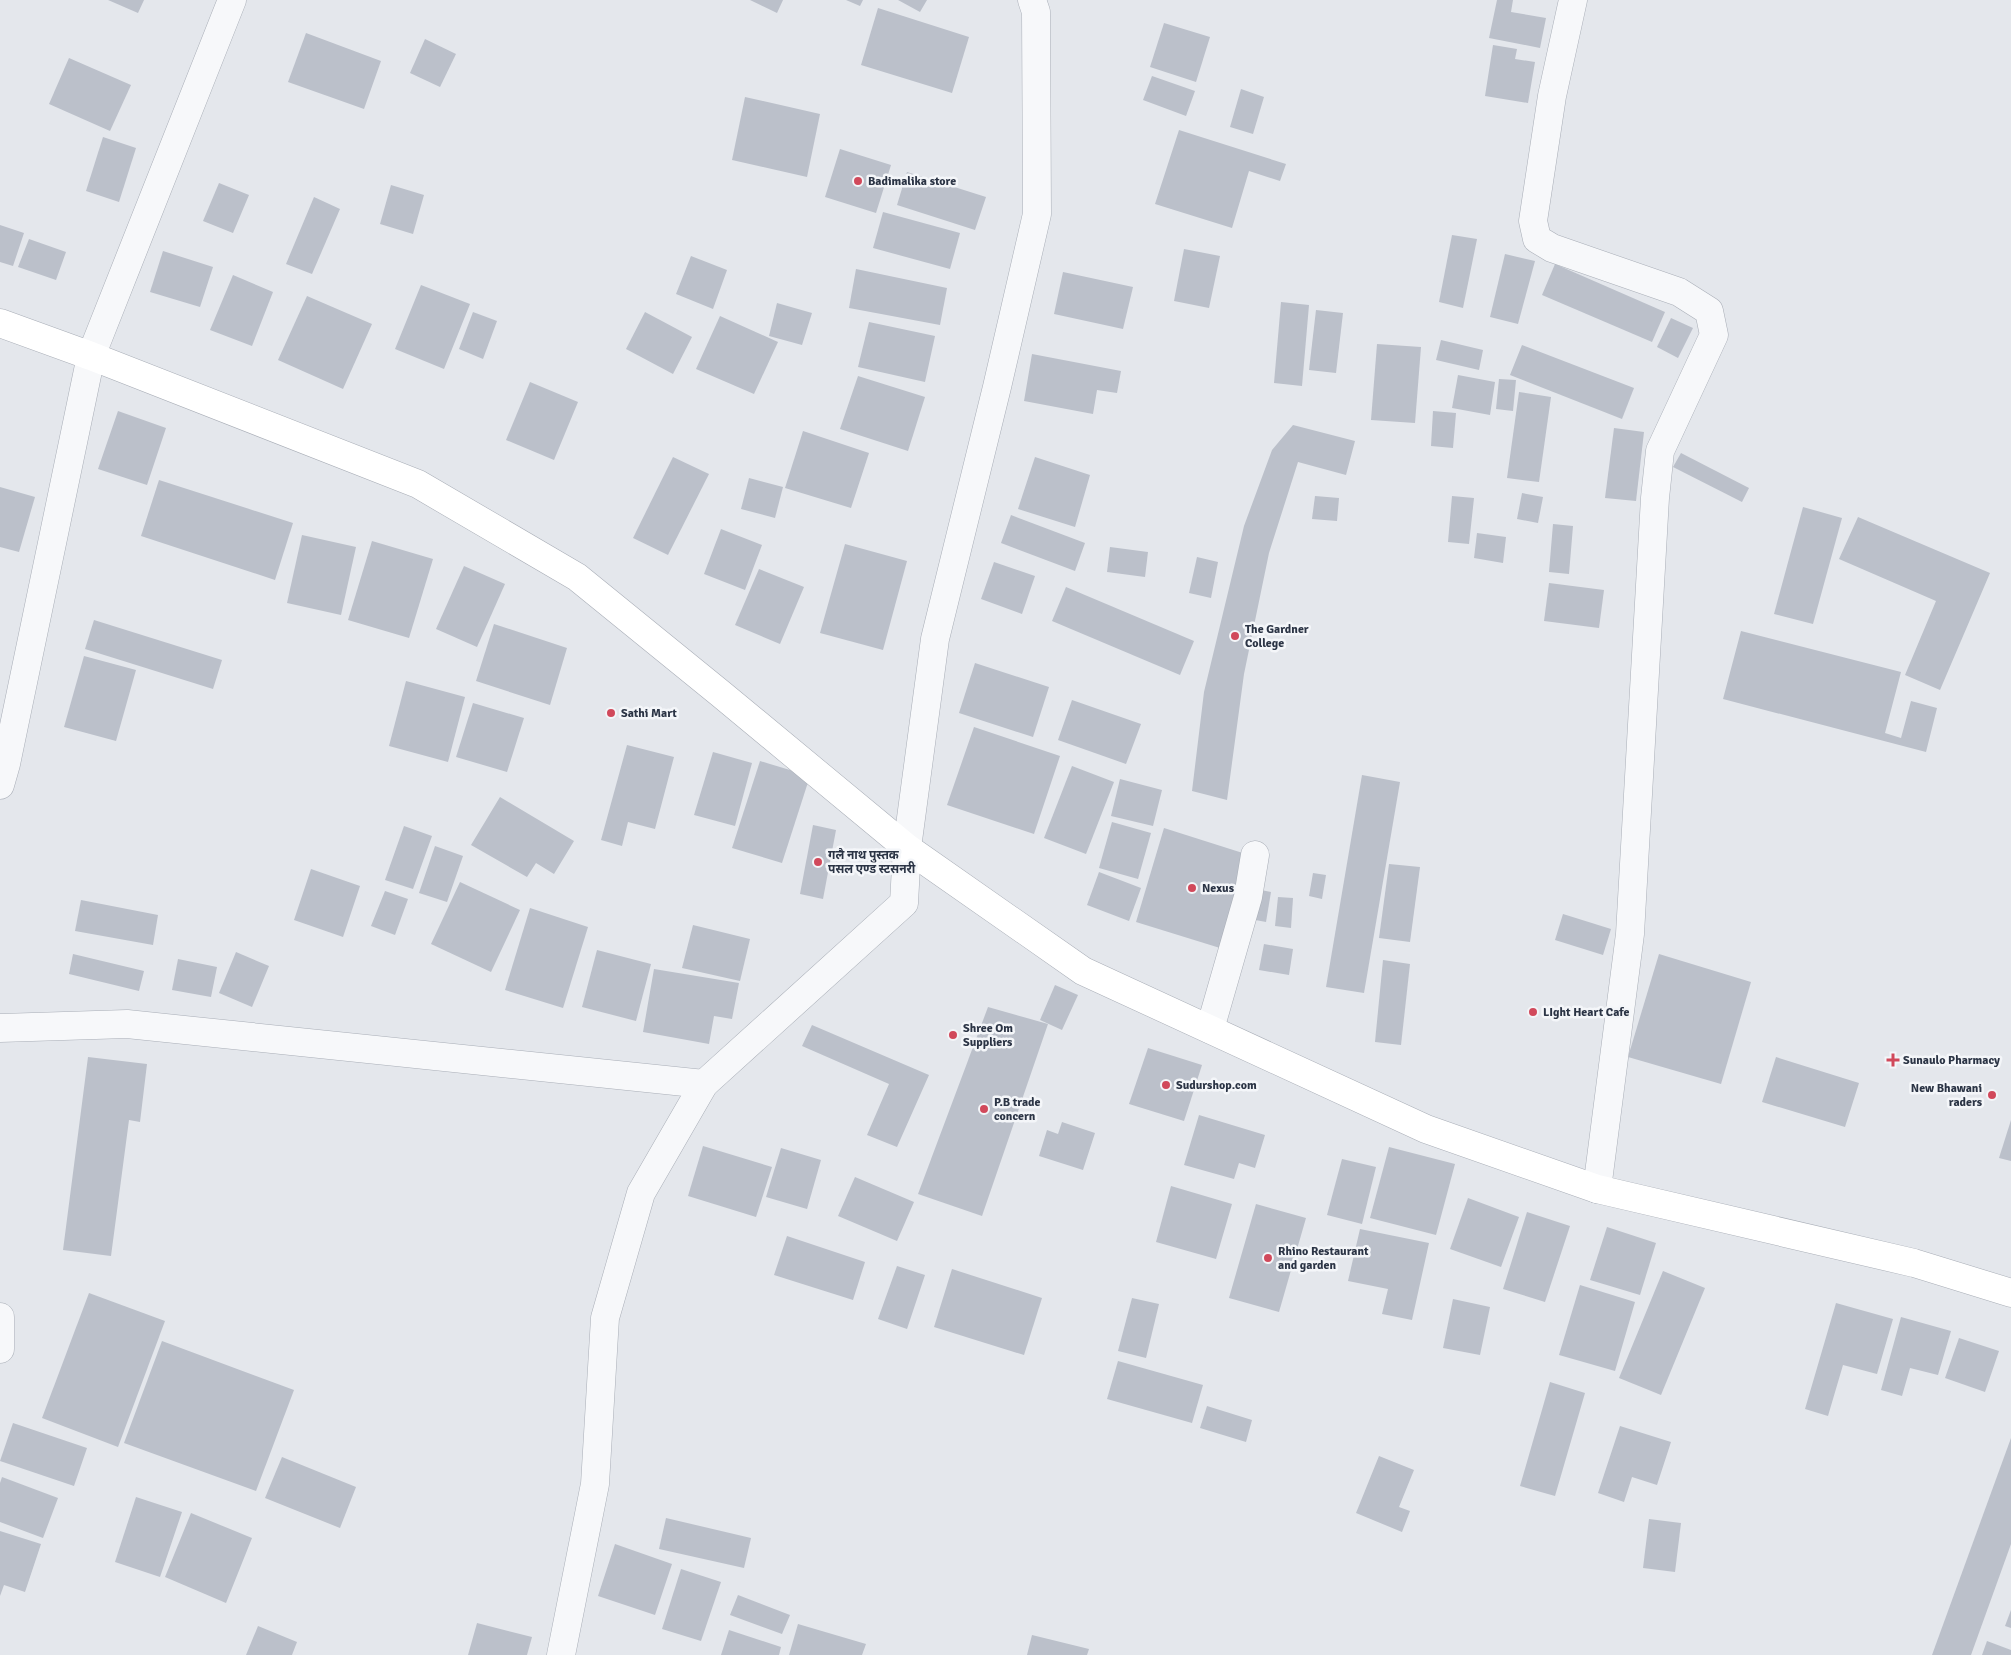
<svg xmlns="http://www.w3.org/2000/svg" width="2011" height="1655" font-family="Signika,'Noto Sans Devanagari',sans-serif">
<rect width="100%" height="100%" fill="#e4e7ec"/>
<!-- building -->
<g fill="#bbc0ca">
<polygon points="108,0 144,0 138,13"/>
<polygon points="750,0 783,0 777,13"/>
<polygon points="846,0 863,0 860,6"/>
<polygon points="898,0 927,0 920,12"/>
<polygon points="1497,0 1513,0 1511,12 1546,18 1540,48 1489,38"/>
<polygon points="878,8 969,37 952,93 861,65"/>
<polygon points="1164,23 1210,37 1196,82 1150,67"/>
<polygon points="306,33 381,61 364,109 288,82"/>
<polygon points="425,39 456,54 440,87 410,73"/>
<polygon points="1493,45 1517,49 1515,59 1535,62 1528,103 1485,96"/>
<polygon points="69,58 131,85 110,131 49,104"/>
<polygon points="1152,76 1195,91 1186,116 1143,100"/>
<polygon points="1241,89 1264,97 1253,134 1230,127"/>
<polygon points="745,97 820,114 807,177 732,160"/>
<polygon points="1179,130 1286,164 1280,181 1249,171 1232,228 1155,204"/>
<polygon points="103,137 136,148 119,202 86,191"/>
<polygon points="840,149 891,165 876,213 825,197"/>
<polygon points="907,172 986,197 975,230 897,205"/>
<polygon points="219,183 249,195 233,233 203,221"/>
<polygon points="391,185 424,195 413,234 380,224"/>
<polygon points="314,197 340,209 312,274 286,264"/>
<polygon points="883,212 960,233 950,269 873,248"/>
<polygon points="0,225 24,233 13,266 0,262"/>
<polygon points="1452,235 1477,239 1463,308 1439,302"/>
<polygon points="29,239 66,252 56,280 18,267"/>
<polygon points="1184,249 1220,256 1209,308 1174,301"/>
<polygon points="163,251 213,267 200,307 150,292"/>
<polygon points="1505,254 1535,261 1518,324 1490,317"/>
<polygon points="691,256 727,270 713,309 676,294"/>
<polygon points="1555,264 1665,312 1652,342 1542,295"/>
<polygon points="856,269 947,288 940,325 849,308"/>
<polygon points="1063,272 1133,287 1123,329 1054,314"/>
<polygon points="233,275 273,292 252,346 210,330"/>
<polygon points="421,285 470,304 444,369 395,349"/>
<polygon points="307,296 372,324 343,389 278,360"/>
<polygon points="1281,302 1309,305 1302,386 1274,383"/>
<polygon points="777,303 812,313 802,345 769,336"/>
<polygon points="1316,310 1343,313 1336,373 1309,370"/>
<polygon points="473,312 497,321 483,359 459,349"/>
<polygon points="645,312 692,337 673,374 626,349"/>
<polygon points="720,316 778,342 754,394 696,369"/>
<polygon points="1671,318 1693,328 1678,358 1657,347"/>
<polygon points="869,322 935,336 925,382 858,367"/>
<polygon points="1441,340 1483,350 1479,370 1436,360"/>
<polygon points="1377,344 1421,347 1415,423 1371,420"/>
<polygon points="1522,345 1634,388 1622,419 1510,375"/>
<polygon points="1032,354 1121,371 1117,393 1097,390 1093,414 1024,401"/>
<polygon points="1458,375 1495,382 1490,415 1452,408"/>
<polygon points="858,376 925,397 908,451 840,429"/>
<polygon points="1499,379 1516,380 1513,411 1496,409"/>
<polygon points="530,382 578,402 554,460 506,440"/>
<polygon points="1519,392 1551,397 1539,482 1507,478"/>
<polygon points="118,411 166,428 147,485 98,469"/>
<polygon points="1433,411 1456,413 1453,448 1431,446"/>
<polygon points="1293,425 1355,441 1346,475 1298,462 1269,553 1244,674 1227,800 1192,791 1204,692 1244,526 1272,450"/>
<polygon points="1614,428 1644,432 1636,501 1605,498"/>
<polygon points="803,431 869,453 851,508 785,488"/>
<polygon points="1681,453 1749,488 1742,502 1673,467"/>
<polygon points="673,457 709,474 668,555 633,538"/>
<polygon points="1035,457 1090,475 1075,527 1018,509"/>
<polygon points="749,478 783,487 775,518 741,509"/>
<polygon points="159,480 293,523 275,580 141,536"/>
<polygon points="0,487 35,497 19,552 0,547"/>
<polygon points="1522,493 1543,497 1538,523 1517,519"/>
<polygon points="1315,496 1339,498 1337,521 1312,519"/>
<polygon points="1452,496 1474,498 1469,544 1448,542"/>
<polygon points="1803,507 1842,518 1813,624 1774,614"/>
<polygon points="1011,515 1085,543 1075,571 1001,543"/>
<polygon points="1858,517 1990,573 1940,690 1905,675 1936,601 1839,559"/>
<polygon points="1553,524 1573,526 1569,574 1549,572"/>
<polygon points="721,529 762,545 745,590 704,574"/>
<polygon points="1477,533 1506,537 1503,563 1474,558"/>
<polygon points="302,535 356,547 341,615 287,603"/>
<polygon points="372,541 433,559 409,638 348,620"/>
<polygon points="845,544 907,561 883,650 820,633"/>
<polygon points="1110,547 1148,552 1145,577 1107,572"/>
<polygon points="1197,557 1218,562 1211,598 1189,593"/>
<polygon points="994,562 1035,576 1022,614 981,599"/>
<polygon points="464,566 505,584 477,647 436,629"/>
<polygon points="759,569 804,587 780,644 735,625"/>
<polygon points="1549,583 1604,590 1599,628 1544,621"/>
<polygon points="1066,587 1194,641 1180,675 1052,621"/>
<polygon points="94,620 222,660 213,689 85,649"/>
<polygon points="494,624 567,648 550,705 476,681"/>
<polygon points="1741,631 1901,672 1885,733 1901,738 1911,701 1937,708 1926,752 1723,699"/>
<polygon points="84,656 136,670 116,741 64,727"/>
<polygon points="975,663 1049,687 1033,737 959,713"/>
<polygon points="406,681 465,697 448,762 389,746"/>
<polygon points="1072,700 1141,724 1126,764 1058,740"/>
<polygon points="473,703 524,718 507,772 456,757"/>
<polygon points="974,727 1060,756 1034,834 947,805"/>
<polygon points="627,745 674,757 655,829 628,822 622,846 601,840"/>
<polygon points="713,752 752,763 735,826 694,815"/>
<polygon points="760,761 810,776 782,863 732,848"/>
<polygon points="1072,766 1114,782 1086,854 1044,838"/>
<polygon points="1362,775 1400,782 1364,993 1326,987"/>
<polygon points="1120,779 1162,790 1153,826 1111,816"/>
<polygon points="500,797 574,841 554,874 536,863 527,877 471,845"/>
<polygon points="1112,822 1151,833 1138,879 1099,868"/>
<polygon points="813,825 836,830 823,899 800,894"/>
<polygon points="404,826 432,836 413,889 385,880"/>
<polygon points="1164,828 1249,855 1220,948 1136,922"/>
<polygon points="435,846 463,856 447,902 419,893"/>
<polygon points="1389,864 1420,867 1410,942 1379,938"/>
<polygon points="311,869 360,886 343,937 294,920"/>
<polygon points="1099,872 1141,888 1129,921 1087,905"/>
<polygon points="1313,873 1326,875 1322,899 1309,896"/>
<polygon points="460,882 520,910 491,972 431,944"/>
<polygon points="1256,889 1271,892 1266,922 1250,919"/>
<polygon points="385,891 408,899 395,935 371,926"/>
<polygon points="1278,897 1293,898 1291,928 1275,926"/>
<polygon points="81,900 158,915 153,945 75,931"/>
<polygon points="530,908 588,927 563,1008 505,990"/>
<polygon points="1563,914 1611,929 1603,955 1555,940"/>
<polygon points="693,925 750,939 740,981 682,968"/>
<polygon points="1264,944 1293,949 1289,975 1259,970"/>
<polygon points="597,950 651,964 636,1021 582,1007"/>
<polygon points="236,952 269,966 252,1007 219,993"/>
<polygon points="73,954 144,971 139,991 69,974"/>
<polygon points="1659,954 1751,982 1721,1084 1628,1057"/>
<polygon points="178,959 217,967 211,997 172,990"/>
<polygon points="1383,960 1410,964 1401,1045 1375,1042"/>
<polygon points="654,969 739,983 732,1019 714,1016 709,1044 643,1032"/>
<polygon points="1055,985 1078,995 1062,1030 1040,1020"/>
<polygon points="988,1007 1048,1024 982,1216 918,1194"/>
<polygon points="812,1025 929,1075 897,1147 867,1135 889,1084 802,1046"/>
<polygon points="1148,1048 1202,1065 1184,1121 1129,1104"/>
<polygon points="88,1057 147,1064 140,1122 129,1120 111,1256 63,1250"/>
<polygon points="1776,1057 1859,1083 1845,1127 1762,1102"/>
<polygon points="1199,1115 1265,1135 1255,1168 1239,1163 1234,1179 1184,1165"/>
<polygon points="2011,1120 2011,1161 1999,1158"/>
<polygon points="1062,1122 1095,1133 1083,1170 1039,1156 1047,1130 1058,1134"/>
<polygon points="703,1146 772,1167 756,1217 688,1196"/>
<polygon points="1389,1147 1455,1164 1436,1235 1370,1218"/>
<polygon points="781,1148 821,1160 807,1209 766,1197"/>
<polygon points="1342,1159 1376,1167 1362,1224 1327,1215"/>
<polygon points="855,1177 914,1202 897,1241 838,1216"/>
<polygon points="1171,1186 1232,1204 1216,1259 1156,1242"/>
<polygon points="1468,1198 1519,1217 1501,1267 1450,1249"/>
<polygon points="1256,1204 1306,1218 1279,1312 1229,1298"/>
<polygon points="1527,1212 1570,1226 1545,1302 1503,1289"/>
<polygon points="1607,1227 1656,1243 1640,1295 1590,1280"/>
<polygon points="1360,1229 1429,1243 1412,1320 1382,1314 1388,1289 1348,1281"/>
<polygon points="787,1236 865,1262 853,1300 774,1275"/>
<polygon points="897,1266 925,1275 907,1329 878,1319"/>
<polygon points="952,1269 1042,1298 1024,1355 934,1327"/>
<polygon points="1663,1271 1705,1288 1661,1395 1619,1378"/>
<polygon points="1580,1285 1635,1302 1615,1371 1559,1355"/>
<polygon points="89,1293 165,1321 118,1447 42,1418"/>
<polygon points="1132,1298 1159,1304 1146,1358 1118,1351"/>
<polygon points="1453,1299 1490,1307 1480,1355 1443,1348"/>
<polygon points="1836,1303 1893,1319 1877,1374 1843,1365 1828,1416 1805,1409"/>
<polygon points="1901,1317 1951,1331 1938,1375 1910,1368 1902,1396 1881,1390"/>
<polygon points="1959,1338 1999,1351 1985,1392 1945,1378"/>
<polygon points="162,1341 294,1390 256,1491 124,1443"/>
<polygon points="1118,1361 1203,1385 1192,1423 1107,1399"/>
<polygon points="1550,1382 1585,1393 1555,1496 1520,1486"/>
<polygon points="1207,1406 1252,1420 1246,1442 1200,1428"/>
<polygon points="13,1423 87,1448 74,1486 0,1461"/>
<polygon points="1620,1426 1671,1442 1657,1485 1632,1477 1624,1502 1598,1493"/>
<polygon points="2011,1438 2011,1544 1971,1655 1932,1655"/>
<polygon points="1379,1456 1414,1470 1399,1507 1410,1511 1402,1532 1356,1513"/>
<polygon points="282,1457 356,1487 340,1528 265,1498"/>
<polygon points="2,1477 58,1498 43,1538 0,1522 0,1483"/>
<polygon points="136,1497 182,1512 160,1577 115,1562"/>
<polygon points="191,1513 252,1538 226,1603 165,1577"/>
<polygon points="666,1518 751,1538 744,1568 659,1549"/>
<polygon points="1649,1519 1681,1523 1675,1572 1643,1568"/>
<polygon points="0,1531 41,1544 25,1592 4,1585 0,1596"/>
<polygon points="615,1544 672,1564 655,1615 598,1596"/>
<polygon points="681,1569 721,1582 701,1641 662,1629"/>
<polygon points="738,1595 790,1615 782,1634 730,1615"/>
<polygon points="2011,1610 2011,1628 2005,1626"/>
<polygon points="477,1623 532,1637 527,1655 468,1655"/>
<polygon points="798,1624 866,1644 862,1655 789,1655"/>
<polygon points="258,1626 297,1642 292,1655 246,1655"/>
<polygon points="729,1630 781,1647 779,1655 721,1655"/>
<polygon points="1032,1635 1089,1649 1087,1655 1027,1655"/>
<polygon points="1987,1641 2011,1650 2011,1655 1982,1655"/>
</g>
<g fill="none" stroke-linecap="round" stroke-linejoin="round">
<!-- street casing -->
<g stroke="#a9aeb7" stroke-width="29">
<g id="street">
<polyline points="1573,0 1552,96 1533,221 1537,239 1552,248 1679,292 1709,311 1714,335 1660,451 1655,498 1630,934 1597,1189"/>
<polyline points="0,785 6,764 91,356 232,0"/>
<polyline points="0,1028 127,1024 704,1084"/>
<polyline points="1210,1029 1248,897 1255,855"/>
<polyline points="0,1317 0,1349"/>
<polyline points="561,1655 595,1484 605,1318 641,1193 704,1084 904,903 907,848 935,639 997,387 1037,214 1036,12 1032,0"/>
</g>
</g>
<!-- secondary casing -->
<g stroke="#a9aeb7" stroke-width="29">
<polyline id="secondary" points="0,323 91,356 418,484 577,577 721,694 907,848 1083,971 1426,1129 1597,1189 1914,1263 2011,1293"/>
</g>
<!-- street -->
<use href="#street" stroke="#f7f8fa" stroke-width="28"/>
<!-- secondary -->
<use href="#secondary" stroke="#fff" stroke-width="28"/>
</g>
<!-- markers -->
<g fill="#d1495b" stroke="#f4f6f9" stroke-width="2">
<circle cx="858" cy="181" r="5"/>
<circle cx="1235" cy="636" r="5"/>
<circle cx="611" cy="713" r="5"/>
<circle cx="818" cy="862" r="5"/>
<circle cx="1192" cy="888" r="5"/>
<circle cx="1533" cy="1012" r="5"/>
<circle cx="953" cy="1035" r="5"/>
<path d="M1890.5 1052.5h5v5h5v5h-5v5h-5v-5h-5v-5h5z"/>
<circle cx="1166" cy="1085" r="5"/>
<circle cx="1992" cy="1095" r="5"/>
<circle cx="984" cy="1109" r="5"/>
<circle cx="1268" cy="1258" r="5"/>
</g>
<g text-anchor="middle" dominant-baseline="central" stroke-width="5" stroke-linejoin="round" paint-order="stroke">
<!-- poi labels -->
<g font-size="12" font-weight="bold" fill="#2b3445" stroke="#f4f6f9" text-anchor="start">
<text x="868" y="181">Badimalika store</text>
<text x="1245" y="629">The Gardner<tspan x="1245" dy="14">College</tspan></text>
<text x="621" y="713">Sathi Mart</text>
<text x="828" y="855">गलै नाथ पुस्तक<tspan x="828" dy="14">पसल एण्ड स्टसनरी</tspan></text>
<text x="1202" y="888">Nexus</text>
<text x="1543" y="1012">LIght Heart Cafe</text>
<text x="963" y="1028">Shree Om<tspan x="963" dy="14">Suppliers</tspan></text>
<text x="1903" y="1060">Sunaulo Pharmacy</text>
<text x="1176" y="1085">Sudurshop.com</text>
<text x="1982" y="1088" text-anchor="end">New Bhawani<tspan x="1982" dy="14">raders</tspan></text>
<text x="994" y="1102">P.B trade<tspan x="994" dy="14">concern</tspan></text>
<text x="1278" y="1251">Rhino Restaurant<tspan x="1278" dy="14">and garden</tspan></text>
</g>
</g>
</svg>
